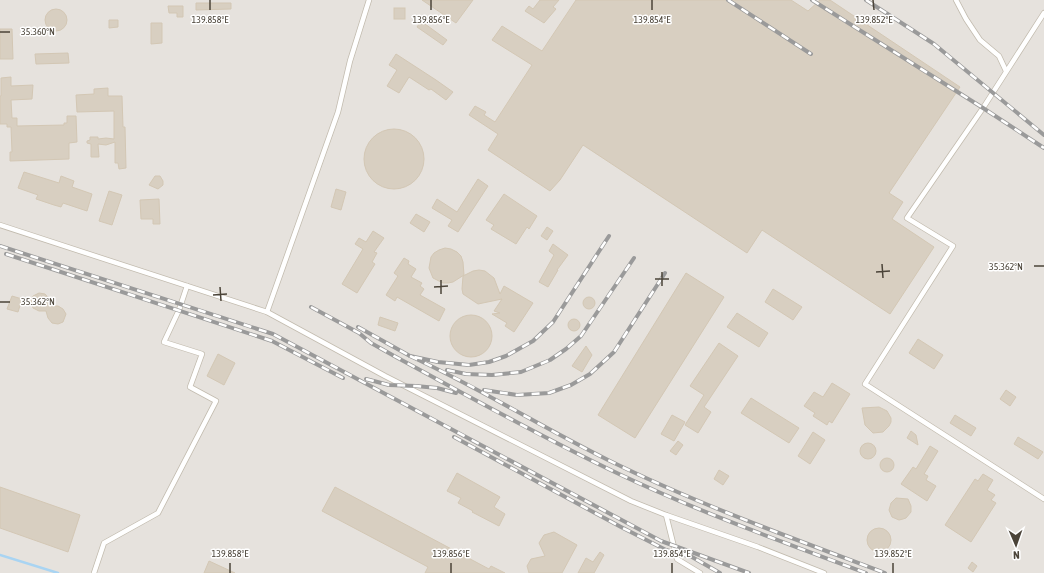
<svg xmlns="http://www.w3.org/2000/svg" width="1044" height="573" font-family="'Asap Condensed',sans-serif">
<rect width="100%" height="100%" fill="#f6f3ec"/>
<!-- industrial -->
<rect fill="#e6e2dd" x="0" y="0" width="1044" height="573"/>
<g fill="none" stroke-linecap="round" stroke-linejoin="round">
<!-- stream -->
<polyline stroke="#a9d4f2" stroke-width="2.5" points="0,555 58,573"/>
</g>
<!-- building -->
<g fill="#d8cfc1" stroke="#d3c7b4">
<polygon points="422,0 473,0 456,23"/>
<polygon points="540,0 559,0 553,7 556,9 544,23 525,11 529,6 533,9"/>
<polygon points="576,0 791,0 808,11 820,0 830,0 960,87 889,193 903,202 892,219 934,247 890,314 762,230 747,253 583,145 560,180 550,191 488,150 498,134 469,115 475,106 486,112 484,115 495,122 532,65 492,40 502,26 542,51"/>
<polygon points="196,3 231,3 231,9 196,10"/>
<polygon points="168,6 183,6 183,17 177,17 177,13 169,13"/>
<rect x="394" y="8" width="11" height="11"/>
<circle cx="56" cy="20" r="11"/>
<polygon points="109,20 118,20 118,27 109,28"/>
<polygon points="421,21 447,40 443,45 417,27"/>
<polygon points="151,23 162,23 162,43 151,44"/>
<polygon points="0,29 12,29 13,59 0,59"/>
<polygon points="68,53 69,63 36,64 35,54"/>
<polygon points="396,54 436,80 453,92 446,100 431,89 429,90 409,77 399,93 387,86 397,70 389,65"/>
<polygon points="11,77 11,86 33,85 32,99 11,100 12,118 17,118 17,126 64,125 64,123 67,123 67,116 76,116 77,142 69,143 69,159 10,161 10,152 12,152 11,127 7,127 7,124 0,124 0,96 1,96 1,78"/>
<polygon points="108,88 108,96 122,96 123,127 125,127 126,168 119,169 118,163 115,163 115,142 106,145 98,144 99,157 91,157 91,144 87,143 87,141 90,140 90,137 98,137 98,139 106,138 114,139 114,111 77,112 76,95 94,94 94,89"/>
<circle cx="394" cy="159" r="30"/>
<polygon points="24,172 59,183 61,176 74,181 72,187 92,194 87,211 63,203 61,207 54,205 36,199 38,195 18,188"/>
<polygon points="155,176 160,176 163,181 163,185 158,189 149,185"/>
<polygon points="478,179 488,186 458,232 448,226 452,220 432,208 437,199 457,212"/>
<polygon points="336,189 346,192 341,210 331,207"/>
<polygon points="109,191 122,195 112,225 99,221"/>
<polygon points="504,194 537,216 529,229 527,227 516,244 491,229 494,225 486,220"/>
<polygon points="159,199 160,224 153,224 153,219 141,219 140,200"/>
<polygon points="416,214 430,222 424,232 410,223"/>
<polygon points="547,227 553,231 547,240 541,236"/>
<polygon points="373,231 384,238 374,252 377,253 372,262 375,264 357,293 342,284 363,249 355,244 359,238 366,242"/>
<polygon points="553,244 568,255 557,270 558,270 548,287 539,282 554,255 549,251"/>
<polygon points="445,248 451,249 457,252 461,256 463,262 464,275 453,282 448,283 443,283 433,278 429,268 431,257 434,253 439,250"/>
<polygon points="404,258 409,261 408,264 416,269 411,277 422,283 420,286 424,289 420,295 445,309 439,321 397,297 395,301 386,295 398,276 394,273"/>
<polygon points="479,270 485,271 494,278 500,294 504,286 533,303 514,332 505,326 507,323 492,314 500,313 494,311 502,299 478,304 463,294 462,289 463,276 473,271"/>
<polygon points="686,273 724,297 635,438 598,415"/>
<polygon points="773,289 802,307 793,320 765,302"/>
<polygon points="39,293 45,294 47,296 51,306 58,306 63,309 66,314 63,322 58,324 52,323 48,318 46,311 39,311 33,308 31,300 33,296"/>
<polygon points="12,296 22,299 18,312 7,309"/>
<circle cx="589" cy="303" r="6"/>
<polygon points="737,313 768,333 759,347 727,327"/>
<circle cx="471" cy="336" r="21"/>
<polygon points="380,317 398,323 395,331 378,325"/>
<circle cx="574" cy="325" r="6"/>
<polygon points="918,339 943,355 934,369 909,353"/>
<polygon points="719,343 738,356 704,407 711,412 698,433 685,425 704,395 690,386"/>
<polygon points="586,346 592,355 582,372 572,366"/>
<polygon points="218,354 235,363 224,385 207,376"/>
<polygon points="832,383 850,394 832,423 829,421 827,425 813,416 815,413 804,406 814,392 823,397"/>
<polygon points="1006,390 1016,397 1010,406 1000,399"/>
<polygon points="751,398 799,428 789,443 741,413"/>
<polygon points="879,407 887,411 891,418 891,422 889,426 883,432 873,433 865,425 862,408"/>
<polygon points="672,415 685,422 674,441 661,434"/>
<polygon points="955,415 976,428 971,436 950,423"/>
<polygon points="911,431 916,435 918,445 907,438"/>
<polygon points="813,432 825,440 810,464 798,456"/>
<polygon points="1018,437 1043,452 1038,459 1014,444"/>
<polygon points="678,441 683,445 676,455 670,451"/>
<circle cx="868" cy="451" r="8"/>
<polygon points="930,446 938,451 924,474 928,476 926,480 936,486 927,501 901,484 913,467 916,469"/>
<circle cx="887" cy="465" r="7"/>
<polygon points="719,470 729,476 723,485 714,479"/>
<polygon points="457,473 500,497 494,507 505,514 499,526 472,512 473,511 458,503 461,498 447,491"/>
<polygon points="983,474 993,480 987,490 995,495 991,500 996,503 971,542 945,525 975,479 978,481"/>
<polygon points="0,487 80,515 68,552 0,528"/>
<polygon points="335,487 489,569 491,566 505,573 425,573 428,567 322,511"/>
<polygon points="896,498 908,499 911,506 911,512 906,518 903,519 899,520 892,517 889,510 891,503"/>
<circle cx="879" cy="540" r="12"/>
<polygon points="554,532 577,545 562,573 529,573 527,566 531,559 545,556 539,543 544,535"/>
<polygon points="600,552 604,555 594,573 578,573 586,558 593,562"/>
<polygon points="209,561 235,573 204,573"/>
<polygon points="972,562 977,566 973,572 968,568"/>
</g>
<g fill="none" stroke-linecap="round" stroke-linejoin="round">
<!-- service casing -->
<g stroke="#c2bbae" stroke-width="6">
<g id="service">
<polyline points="956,0 966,19 980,40 999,56 1006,71"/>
<polyline points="1044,13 983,108 907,218 953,246 865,384 1044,499"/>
<polyline points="0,225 267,312 385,376 631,501 666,515 758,547 824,573"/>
<polyline points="267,312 338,112 350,61 369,0"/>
<polyline points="666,515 677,559 700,573"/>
<polyline points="94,573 104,543 158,513 216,401 190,387 202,354 164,342 179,310 187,286"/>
</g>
</g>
<!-- service -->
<use href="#service" stroke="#fff" stroke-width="4.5"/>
<!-- rail casing -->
<g stroke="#9a9a9a" stroke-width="4">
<g id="rail">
<polyline points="728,0 811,54"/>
<polyline points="812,0 983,108 1044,148"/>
<polyline points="866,0 934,44 1044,135"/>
<polyline points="0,246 273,334 661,541 749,573"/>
<polyline points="6,254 272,341 343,378"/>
<path d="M311 307 359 333 371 343 396 357C470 397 543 438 619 474 699 512 783 542 866 573"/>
<polyline points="358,327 410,356 438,362 469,365 489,362 506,356 533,341 553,322 609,236"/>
<path d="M410 356C478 387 541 427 608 460 697 504 792 538 885 573"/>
<polyline points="447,370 466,374 492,375 521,372 550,360 566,349 581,336 634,258"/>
<polyline points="366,379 389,385 416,386 437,388 456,393"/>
<polyline points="484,390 517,395 549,393 571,385 590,374 614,352 665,273"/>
<polyline points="454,437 621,527 666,550 692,557 720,573"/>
</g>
</g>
<!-- rail -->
<use href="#rail" stroke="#fff" stroke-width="2.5" stroke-dasharray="8" stroke-linecap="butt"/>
</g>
<!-- ticks -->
<path fill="none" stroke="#4b4439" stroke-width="1.5" d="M210 0V10M431 0V10M652 0V10M873 0 874 10M0 32H10M882 264 883 278M1034 266H1044M662 272V286M876 272 890 271M655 279H669M441 280V294M220 287 221 301M434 287 448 286M213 295 227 294M0 302H10M230 563V573M451 563V573M672 563V573M893 563V573"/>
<g font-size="10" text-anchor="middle" fill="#4b4439" stroke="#fff" stroke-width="3" stroke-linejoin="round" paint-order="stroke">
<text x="210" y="23">139.858°E</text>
<text x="431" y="23">139.856°E</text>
<text x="652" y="23">139.854°E</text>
<text x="874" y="23">139.852°E</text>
<text x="38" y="35">35.360°N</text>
<text x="1006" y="270">35.362°N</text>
<text x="38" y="305">35.362°N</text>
<text x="230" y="557">139.858°E</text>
<text x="451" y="557">139.856°E</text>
<text x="672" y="557">139.854°E</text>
<text x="893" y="557">139.852°E</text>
</g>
<!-- north arrow -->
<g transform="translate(1016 545) rotate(178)" stroke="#ffffff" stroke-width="3" paint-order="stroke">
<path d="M0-3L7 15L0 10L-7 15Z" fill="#4b4439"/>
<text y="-6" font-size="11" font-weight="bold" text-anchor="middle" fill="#4b4439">N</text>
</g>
</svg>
